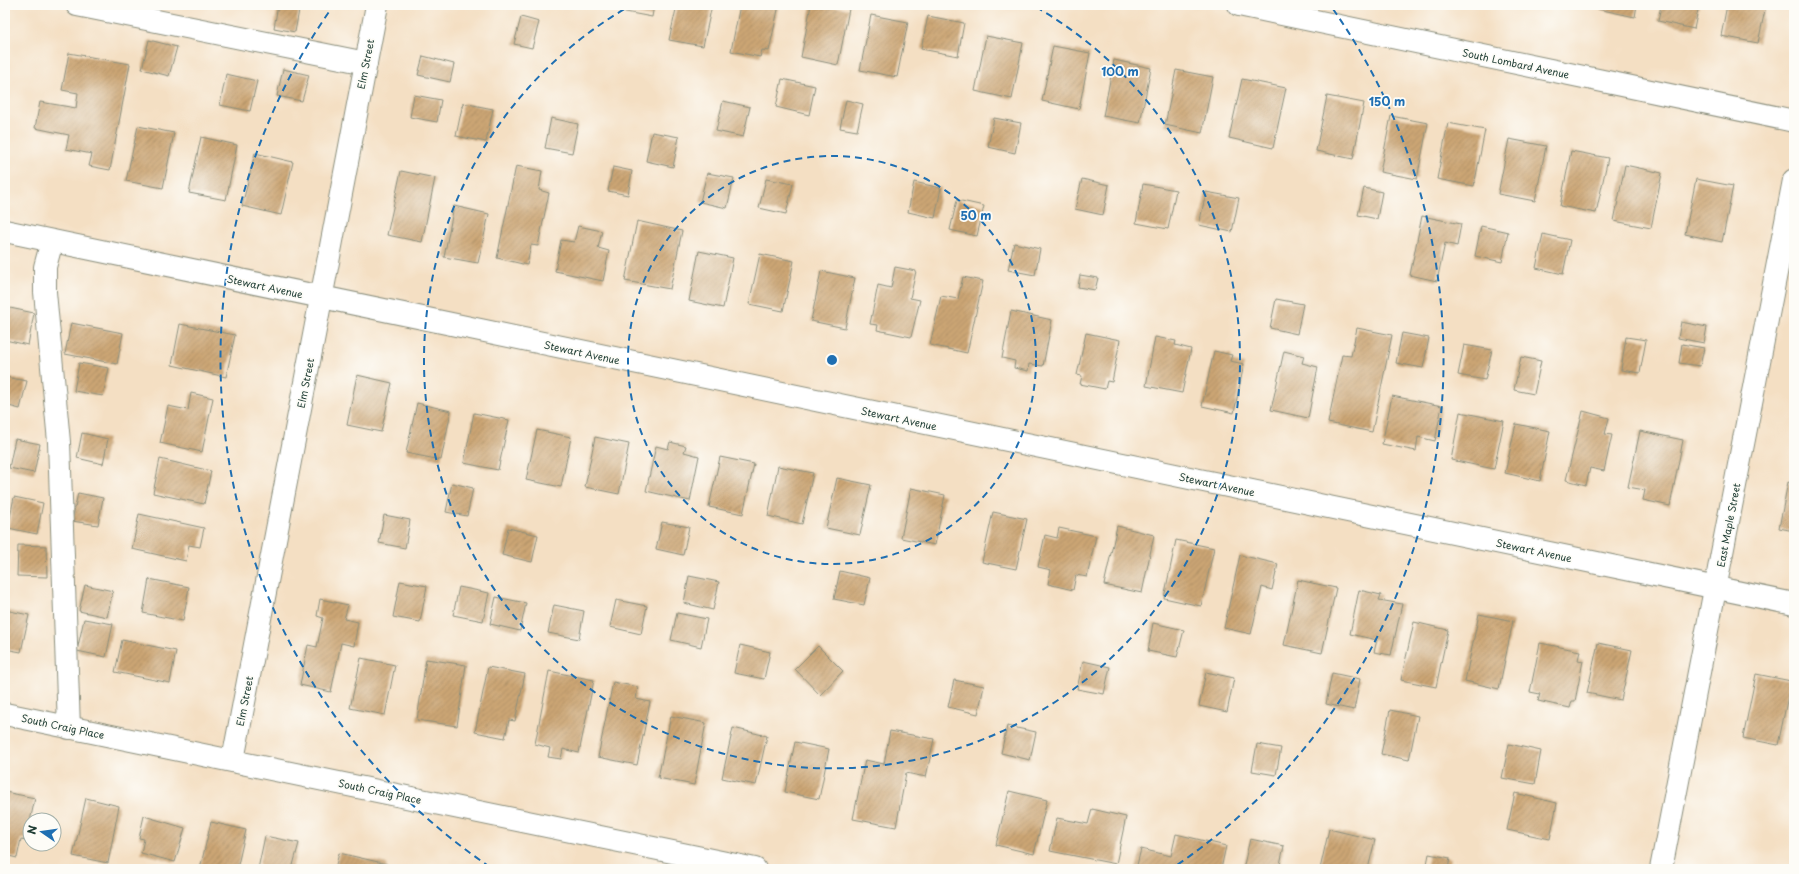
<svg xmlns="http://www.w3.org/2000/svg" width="1799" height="874" font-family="'Playpen Sans',sans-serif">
<defs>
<pattern id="building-hatch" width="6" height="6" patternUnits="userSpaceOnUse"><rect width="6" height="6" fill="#cca675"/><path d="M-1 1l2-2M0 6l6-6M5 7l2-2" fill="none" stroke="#a58861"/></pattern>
</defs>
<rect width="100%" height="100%" fill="#fdfcf7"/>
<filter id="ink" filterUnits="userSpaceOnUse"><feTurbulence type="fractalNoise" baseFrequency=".025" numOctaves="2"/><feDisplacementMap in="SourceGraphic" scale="8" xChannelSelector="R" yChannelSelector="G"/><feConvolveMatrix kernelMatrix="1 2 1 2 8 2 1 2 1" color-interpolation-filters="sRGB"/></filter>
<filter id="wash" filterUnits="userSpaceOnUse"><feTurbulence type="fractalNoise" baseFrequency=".012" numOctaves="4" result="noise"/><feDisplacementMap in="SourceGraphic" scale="16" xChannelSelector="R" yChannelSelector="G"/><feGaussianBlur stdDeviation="0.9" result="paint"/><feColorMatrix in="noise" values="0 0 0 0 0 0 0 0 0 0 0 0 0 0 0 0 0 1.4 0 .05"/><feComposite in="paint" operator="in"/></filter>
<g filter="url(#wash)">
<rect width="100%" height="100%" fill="#f4dfc3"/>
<g id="blocks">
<!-- building -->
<g fill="url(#building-hatch)">
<polygon points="278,5 300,5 295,32 274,28"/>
<polygon points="616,5 654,5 652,17 615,10"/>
<polygon points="677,5 712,5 703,46 669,40"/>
<polygon points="740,5 779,5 769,51 762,50 760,57 731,51"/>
<polygon points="811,5 828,5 849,9 838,65 801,57"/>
<polygon points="1599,5 1637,5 1635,17 1598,9"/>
<polygon points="1661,5 1699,5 1694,29 1658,21"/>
<polygon points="1727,5 1766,5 1758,43 1721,36"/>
<polygon points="871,15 908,22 897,77 860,70"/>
<polygon points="928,16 964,23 958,56 921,49"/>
<polygon points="521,17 539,22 532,48 514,44"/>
<polygon points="986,36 1023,43 1012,99 975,91"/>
<polygon points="149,40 177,47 169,76 142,69"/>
<polygon points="1053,46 1090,53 1079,109 1042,101"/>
<polygon points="69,53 130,64 110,170 89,166 92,154 66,149 69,135 35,128 40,102 76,108 78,93 62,90"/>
<polygon points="423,56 454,64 450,82 418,75"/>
<polygon points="1114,60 1151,68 1140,123 1103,116"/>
<polygon points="283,69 309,75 302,101 277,96"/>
<polygon points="1176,70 1213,77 1202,133 1165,125"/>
<polygon points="226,74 257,81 250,111 220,105"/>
<polygon points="782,79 815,86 809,115 776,107"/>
<polygon points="1242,79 1286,88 1273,148 1229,138"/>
<polygon points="414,95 441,100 437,122 410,117"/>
<polygon points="1327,96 1364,103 1353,159 1316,151"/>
<polygon points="846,100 863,104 857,131 840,128"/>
<polygon points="723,101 750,107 743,137 716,131"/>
<polygon points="463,103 493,109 486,142 456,136"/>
<polygon points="1391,116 1428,123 1417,179 1380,172"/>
<polygon points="551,118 578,124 572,153 545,148"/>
<polygon points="994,118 1021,123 1015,153 988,147"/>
<polygon points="1448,123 1485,130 1474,186 1437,179"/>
<polygon points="138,126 174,133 163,188 126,181"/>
<polygon points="652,132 679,137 673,167 646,161"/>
<polygon points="201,137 237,145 226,200 189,193"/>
<polygon points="1509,139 1546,146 1535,201 1498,194"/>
<polygon points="1571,151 1608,158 1596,213 1560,206"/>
<polygon points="255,153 293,162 281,215 242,206"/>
<polygon points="1625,165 1662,173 1651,228 1614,221"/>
<polygon points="516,166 542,171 539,190 549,193 538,246 531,245 527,265 497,258"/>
<polygon points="613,167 632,171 628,195 608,191"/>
<polygon points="401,171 435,178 422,242 387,235"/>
<polygon points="707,173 734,178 727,208 700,202"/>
<polygon points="766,179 793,184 786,214 759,208"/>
<polygon points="1082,179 1109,185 1103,215 1075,209"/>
<polygon points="1696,179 1733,186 1722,242 1685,234"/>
<polygon points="914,182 941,188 935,218 908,212"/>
<polygon points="1143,184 1176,190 1168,229 1136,223"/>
<polygon points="1364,188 1382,192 1377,219 1358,215"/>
<polygon points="1206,192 1239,198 1232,232 1199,225"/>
<polygon points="957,200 984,206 977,236 950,230"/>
<polygon points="454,206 489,214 478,263 444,257"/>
<polygon points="1422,216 1461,224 1457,246 1445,243 1437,281 1410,275"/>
<polygon points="637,221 682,231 670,289 625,281"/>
<polygon points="578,226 602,231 598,248 609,251 603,281 555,271 561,240 574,242"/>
<polygon points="1481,226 1508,232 1502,262 1475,256"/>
<polygon points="1543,234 1570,240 1563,274 1536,268"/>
<polygon points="1014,243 1040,249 1035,275 1008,270"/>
<polygon points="699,251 733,258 723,308 689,301"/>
<polygon points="760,254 794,261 783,311 749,304"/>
<polygon points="895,267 916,271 910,298 920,300 911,337 877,330 878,325 870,324 878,285 891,288"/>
<polygon points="821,271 855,278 845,328 811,321"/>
<polygon points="1080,275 1098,278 1095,290 1078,287"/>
<polygon points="963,277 983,281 967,353 930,345 941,296 958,299"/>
<polygon points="1276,299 1303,304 1297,334 1270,328"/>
<polygon points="5,307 34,313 28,345 5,340"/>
<polygon points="1011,311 1052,320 1043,366 1029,364 1028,371 1014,368 1015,361 1002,358"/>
<polygon points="1681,322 1707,327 1704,343 1678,338"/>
<polygon points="71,323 123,333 117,364 65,354"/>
<polygon points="180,324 235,335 226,377 172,365"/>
<polygon points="1357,328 1392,335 1372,432 1328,423 1342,355 1351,356"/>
<polygon points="1086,333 1120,340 1112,382 1107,381 1105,389 1080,384 1082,376 1077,375"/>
<polygon points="1402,333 1429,338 1423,368 1396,363"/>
<polygon points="1155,337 1176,341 1175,345 1191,349 1182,393 1146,386"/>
<polygon points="1626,337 1646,340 1640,373 1621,370"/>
<polygon points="1682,344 1704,348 1700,366 1679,363"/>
<polygon points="1464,345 1492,350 1485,380 1458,375"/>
<polygon points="1214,351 1232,355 1230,361 1244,364 1234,413 1202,406"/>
<polygon points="1284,351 1304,356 1302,363 1318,367 1308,418 1271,410"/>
<polygon points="1521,357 1541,361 1534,394 1514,390"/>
<polygon points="79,363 109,368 103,396 74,391"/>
<polygon points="357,375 392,383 381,432 347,425"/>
<polygon points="5,377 27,381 20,409 5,405"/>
<polygon points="191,393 213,398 202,452 160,443 168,406 188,410"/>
<polygon points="1392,396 1442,406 1435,441 1418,437 1416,451 1382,444"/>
<polygon points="417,403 451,411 441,460 406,453"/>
<polygon points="1583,411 1609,418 1605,434 1612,435 1604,471 1590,468 1586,485 1566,480"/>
<polygon points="1460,412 1504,421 1494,469 1451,460"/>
<polygon points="474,413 509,420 498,470 464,463"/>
<polygon points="1516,424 1550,431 1540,481 1505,473"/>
<polygon points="537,430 571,437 561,487 526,480"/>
<polygon points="1640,431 1683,440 1670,506 1643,500 1645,490 1628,487"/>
<polygon points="82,433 108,439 103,464 77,458"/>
<polygon points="595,437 629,444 619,494 585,487"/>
<polygon points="15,439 40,444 34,473 9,468"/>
<polygon points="670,442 686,446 684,452 699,456 690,501 646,491 656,446 668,449"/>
<polygon points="720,457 754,464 743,514 709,507"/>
<polygon points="160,459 211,471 204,504 153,493"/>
<polygon points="778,466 813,473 802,524 768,516"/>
<polygon points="837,478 871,485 860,535 826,528"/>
<polygon points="1788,482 1794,484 1794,531 1779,528"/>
<polygon points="452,483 473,488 467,516 446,512"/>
<polygon points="911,488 945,495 935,545 901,538"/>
<polygon points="78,493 103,498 98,525 72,521"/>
<polygon points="14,497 43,503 37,534 8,528"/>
<polygon points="993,512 1027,519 1016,569 982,562"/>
<polygon points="139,514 204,528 200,547 189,545 186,561 132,549"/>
<polygon points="384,515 410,520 405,548 379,543"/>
<polygon points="662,522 689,527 683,555 656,549"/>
<polygon points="1117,526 1154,535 1142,593 1104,585"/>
<polygon points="508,528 538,535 532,562 502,555"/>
<polygon points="1059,528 1096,536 1087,577 1076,575 1073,590 1048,584 1051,570 1038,567 1045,535 1057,538"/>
<polygon points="1176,540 1214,548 1201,606 1164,598"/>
<polygon points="18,545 46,546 47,577 17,576"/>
<polygon points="1240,555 1278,564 1272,590 1262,587 1251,634 1224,628"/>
<polygon points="840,571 870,578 864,605 834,599"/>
<polygon points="689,576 719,582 713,610 684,603"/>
<polygon points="149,579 189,587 183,621 143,613"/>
<polygon points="1298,580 1336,588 1322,653 1284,645"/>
<polygon points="400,581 427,586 420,622 393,617"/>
<polygon points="85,585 113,591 107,617 79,611"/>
<polygon points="459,587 489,593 483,621 453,615"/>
<polygon points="1359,590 1381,595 1379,600 1402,604 1391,655 1374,652 1377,640 1350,634"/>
<polygon points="496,597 526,603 520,631 490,624"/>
<polygon points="320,599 348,605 344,619 358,622 354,646 341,643 331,692 300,685 308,645 317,647 323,618 317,616"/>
<polygon points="616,600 647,606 641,634 610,627"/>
<polygon points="554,605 584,611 579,639 548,633"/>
<polygon points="5,610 29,615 21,652 5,649"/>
<polygon points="677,613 707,619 701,647 671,640"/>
<polygon points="1479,614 1513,621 1499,689 1465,681"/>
<polygon points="84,619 113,624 106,657 77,651"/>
<polygon points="1414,622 1448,630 1436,687 1401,680"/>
<polygon points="1153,623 1184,630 1177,657 1148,651"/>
<polygon points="122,640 176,651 170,683 115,672"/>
<polygon points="1540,643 1580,651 1578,660 1583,661 1575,701 1572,701 1570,708 1538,701 1540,694 1530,692"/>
<polygon points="1598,643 1632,650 1621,700 1587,693"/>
<polygon points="740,645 770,652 764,679 734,673"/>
<polygon points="818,646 843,671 820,695 795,669"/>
<polygon points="361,658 395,665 385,715 350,708"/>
<polygon points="426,659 466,665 457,726 417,720"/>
<polygon points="1083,661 1110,667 1104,694 1077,689"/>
<polygon points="488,667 525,674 515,721 509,720 505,738 475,732"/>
<polygon points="549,671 594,680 579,753 563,749 561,759 548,757 550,748 535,744"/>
<polygon points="1206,672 1234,678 1227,712 1199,706"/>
<polygon points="1332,673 1360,679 1354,710 1326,704"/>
<polygon points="1756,674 1791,681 1778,745 1743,738"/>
<polygon points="954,680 984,686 978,714 948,707"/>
<polygon points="613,682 638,687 636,699 650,702 637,765 598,757"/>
<polygon points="1390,710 1418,716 1409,760 1381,754"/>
<polygon points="671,716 706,723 694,785 658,778"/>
<polygon points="1007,726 1036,732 1030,760 1001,753"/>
<polygon points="733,728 767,736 756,785 722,778"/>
<polygon points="890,731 934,739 926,777 906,773 896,827 853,819 865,760 884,764"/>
<polygon points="795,742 829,749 819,799 785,792"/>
<polygon points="1257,744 1281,748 1276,775 1252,771"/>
<polygon points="1509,744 1541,751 1535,784 1502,778"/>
<polygon points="1009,791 1047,800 1034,854 996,845"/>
<polygon points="5,792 35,798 26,840 21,839 17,858 5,855"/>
<polygon points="1515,793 1557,803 1550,839 1507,830"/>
<polygon points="86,798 119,806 108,863 73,856"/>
<polygon points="1092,809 1126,817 1116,864 1050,851 1057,818 1088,824"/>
<polygon points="144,816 185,828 175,862 141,853 144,839 139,838"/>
<polygon points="211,822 246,830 237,869 200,869"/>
<polygon points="1329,829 1375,840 1368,869 1320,869"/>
<polygon points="1176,834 1226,846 1221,869 1136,869 1141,849 1171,856"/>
<polygon points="265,836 299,843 292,869 258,869"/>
<polygon points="1250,839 1284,846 1279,869 1243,869"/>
<polygon points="339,853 387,864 386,869 335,869"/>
<polygon points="1429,854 1450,858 1448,869 1426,869"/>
</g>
</g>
</g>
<g filter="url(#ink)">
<use href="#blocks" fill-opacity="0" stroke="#8a8e7c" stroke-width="1"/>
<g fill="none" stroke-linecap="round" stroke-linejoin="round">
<!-- minor casing -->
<g stroke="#8a8e7c" stroke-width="24">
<g id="minor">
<polyline points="77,5 366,63"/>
<polyline points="1239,5 1794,121"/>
<polyline points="5,231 1794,604"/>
<polyline points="52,241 45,267 45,292 59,442 69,728"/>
<polyline points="5,714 755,869"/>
<polyline points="233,760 377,5"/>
<polyline points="1661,869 1794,180"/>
</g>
</g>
<!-- minor -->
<use href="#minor" stroke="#fff" stroke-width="22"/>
</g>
</g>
<!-- distance rings -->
<g fill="none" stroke="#1f6fb2" stroke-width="2" stroke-dasharray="7 5">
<circle cx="832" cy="360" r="204"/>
<path d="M1036 7A408 408 0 1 1 628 7"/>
<path d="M490 867A612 612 0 0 1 331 9M1333 9A612 612 0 0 1 1174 867"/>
</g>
<g text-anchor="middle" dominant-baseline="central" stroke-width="3.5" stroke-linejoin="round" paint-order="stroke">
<!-- street labels -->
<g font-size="10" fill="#1f3d34" stroke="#fdfcf7">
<text transform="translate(1516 63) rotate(12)">South Lombard Avenue</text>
<text transform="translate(365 64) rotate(-79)">Elm Street</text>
<text transform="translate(265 286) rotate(12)">Stewart Avenue</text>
<text transform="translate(582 352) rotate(12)">Stewart Avenue</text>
<text transform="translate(305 383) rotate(-79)">Elm Street</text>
<text transform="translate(899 418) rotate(12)">Stewart Avenue</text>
<text transform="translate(1217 484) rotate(12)">Stewart Avenue</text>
<text transform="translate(1728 525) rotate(-79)">East Maple Street</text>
<text transform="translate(1534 550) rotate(12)">Stewart Avenue</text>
<text transform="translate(244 701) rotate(-79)">Elm Street</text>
<text transform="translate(63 726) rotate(12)">South Craig Place</text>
<text transform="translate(380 791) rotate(12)">South Craig Place</text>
</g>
</g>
<circle cx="832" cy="360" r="6" fill="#1f6fb2" stroke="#fdfcf7" stroke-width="2"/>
<g font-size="12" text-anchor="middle" font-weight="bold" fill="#1f6fb2" stroke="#fdfcf7" stroke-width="3.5" stroke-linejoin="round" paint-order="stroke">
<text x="1120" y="76">100 m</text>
<text x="1387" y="106">150 m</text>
<text x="976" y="220">50 m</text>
</g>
<!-- margin -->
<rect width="1799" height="874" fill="none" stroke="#fdfcf7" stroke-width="20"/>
<!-- north arrow -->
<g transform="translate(42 832) rotate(283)"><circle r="19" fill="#fdfcf7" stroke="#a4b0a9"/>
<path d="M0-3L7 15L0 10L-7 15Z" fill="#1f6fb2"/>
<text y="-6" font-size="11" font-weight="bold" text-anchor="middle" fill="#1f3d34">N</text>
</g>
</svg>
